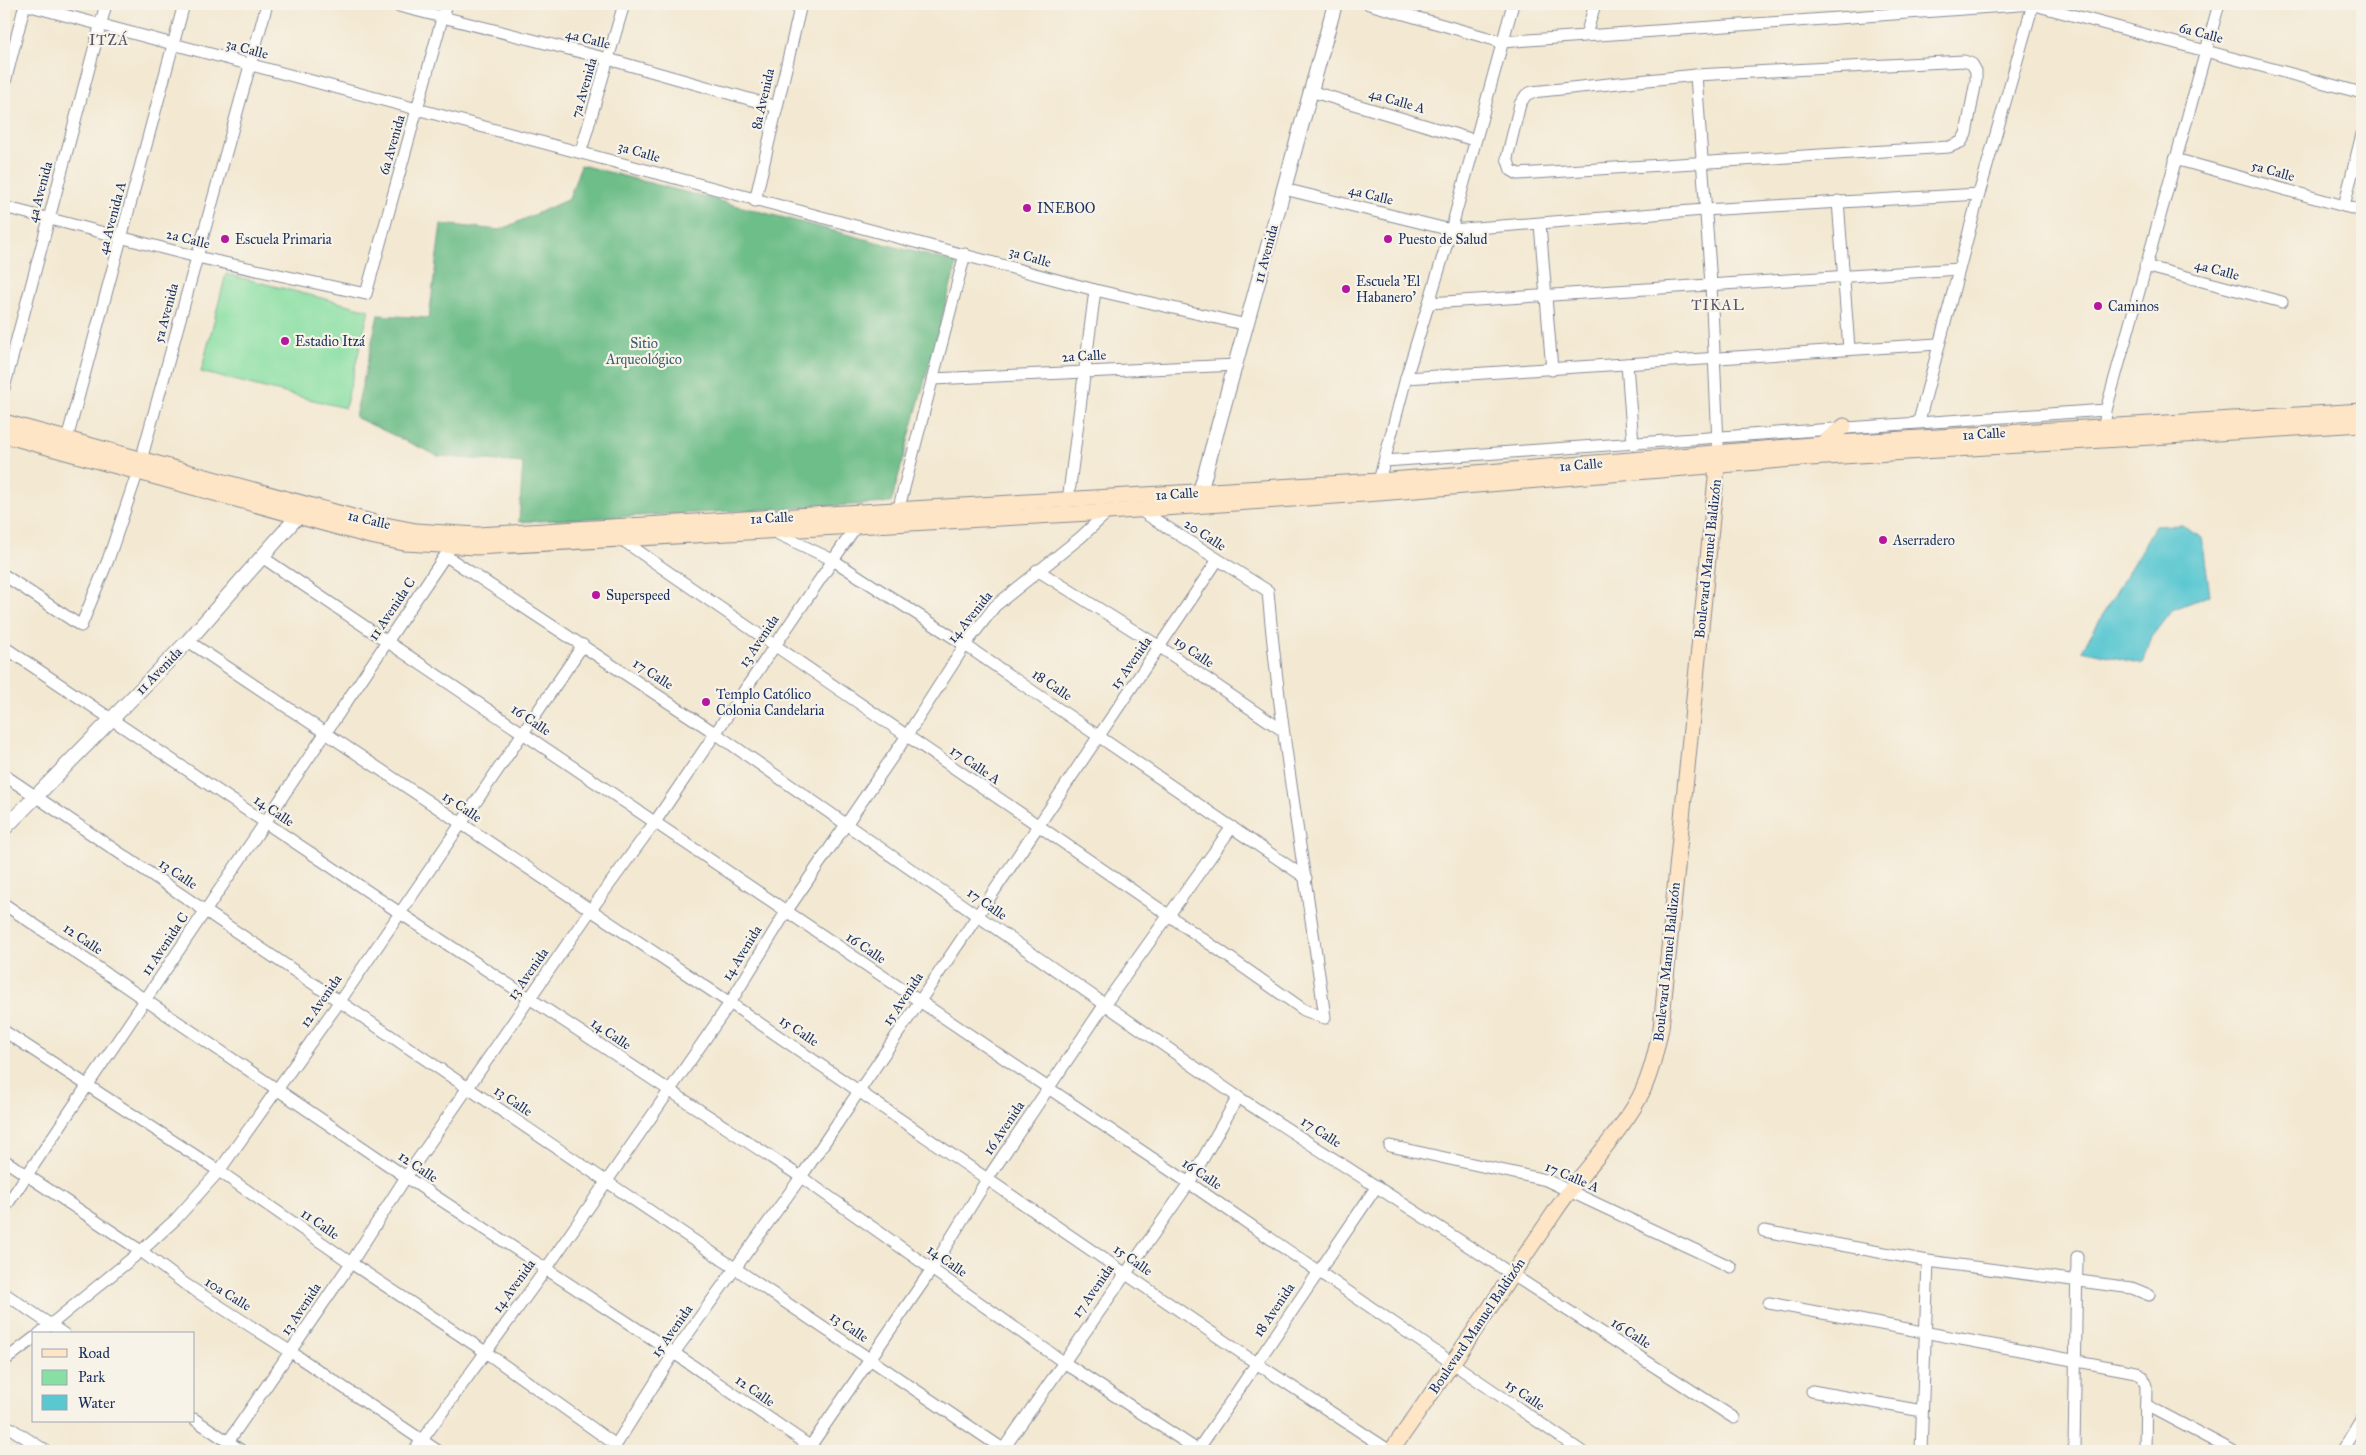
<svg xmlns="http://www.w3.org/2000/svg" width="2366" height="1455" font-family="'IM FELL Great Primer',serif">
<rect width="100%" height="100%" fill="#f7f3e8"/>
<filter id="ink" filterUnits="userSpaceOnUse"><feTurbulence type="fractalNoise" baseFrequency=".02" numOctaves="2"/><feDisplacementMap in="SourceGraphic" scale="10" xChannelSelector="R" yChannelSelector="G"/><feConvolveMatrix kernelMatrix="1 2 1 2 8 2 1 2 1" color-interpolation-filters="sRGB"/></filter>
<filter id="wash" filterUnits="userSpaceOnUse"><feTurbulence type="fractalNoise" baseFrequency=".0096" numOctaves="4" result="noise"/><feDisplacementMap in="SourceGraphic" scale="20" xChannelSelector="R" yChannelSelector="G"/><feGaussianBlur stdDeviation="1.12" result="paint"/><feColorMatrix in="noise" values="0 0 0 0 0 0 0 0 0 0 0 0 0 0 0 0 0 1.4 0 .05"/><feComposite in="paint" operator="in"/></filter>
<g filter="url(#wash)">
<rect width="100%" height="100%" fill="#f3e8d1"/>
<!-- green -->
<polygon fill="#88dfa3" stroke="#528780" points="226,274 369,310 345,408 201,372"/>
<!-- forest -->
<polygon fill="#6ebe89" stroke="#447674" points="581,165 957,263 891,503 519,522 523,463 438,456 355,417 378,315 429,318 441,224 500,230 569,199"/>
<!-- water -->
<polygon fill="#5ac7d1" stroke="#3a7b98" points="2182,525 2202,537 2210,595 2172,610 2152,636 2143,664 2082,650 2155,526"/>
</g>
<g filter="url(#ink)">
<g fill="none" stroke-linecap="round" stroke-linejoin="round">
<!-- minor casing -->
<g stroke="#878c98" stroke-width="13">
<g id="minor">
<polyline points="23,4 1095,290 1247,325"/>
<polyline points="391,4 608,59 777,107"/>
<polyline points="1369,4 1502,42 2033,4"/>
<polyline points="2031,4 2362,93"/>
<polyline points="1586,35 1595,4"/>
<polygon points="1964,61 1972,64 1976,71 1976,81 1966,134 1961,142 1949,147 1518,174 1511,170 1507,158 1520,104 1526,95 1532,92 1696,75"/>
<polyline points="1696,75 1711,284 1718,444"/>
<polyline points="4,86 25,4"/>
<polyline points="1310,91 1474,140"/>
<polyline points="581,151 624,4"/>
<polyline points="2175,159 2362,211"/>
<polyline points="1284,189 1451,230 1704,210 1979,194"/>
<polyline points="755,201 801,4"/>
<polyline points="1838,201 1849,349"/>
<polyline points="2344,206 2362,134"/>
<polyline points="4,207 197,257 366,294 446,4"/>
<polyline points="1540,224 1552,370"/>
<polyline points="2145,266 2282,302"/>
<polyline points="1429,303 1959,269"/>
<polyline points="1627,364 1633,444"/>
<polyline points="1406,378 1938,344"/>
<polyline points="933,379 1236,365"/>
<polyline points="4,388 106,4"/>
<polyline points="1919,421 1979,194 2033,4"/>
<polyline points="2104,434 2106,410 2219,4"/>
<polyline points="67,439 184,4"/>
<path d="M1385 461C1625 445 1866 425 2106 410"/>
<polyline points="1379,489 1379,481 1406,378 1451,230 1513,4"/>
<polyline points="1068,501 1095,290"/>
<polyline points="898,511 965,254"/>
<polyline points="772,531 833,560 965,645 1306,878"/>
<path d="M621 536V539C848 698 1079 850 1304 1010L1325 1018C1306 875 1280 734 1268 591L1138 509"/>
<polyline points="446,556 715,733 1238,1097 1734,1418"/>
<polyline points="262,557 1189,1183 1581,1451"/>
<polyline points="1037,570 1160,647 1282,730"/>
<polyline points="4,575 81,626 108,560 138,471 267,4"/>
<polyline points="188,641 730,1003 1256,1363 1390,1451"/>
<polyline points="4,647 400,913 801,1177 1062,1361 1199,1451"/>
<polyline points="4,775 1006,1451"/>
<polyline points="4,904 406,1177 674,1353 817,1451"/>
<polyline points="4,1031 219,1171 351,1263 484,1351 616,1445"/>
<polyline points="1390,1146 1546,1180 1731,1267"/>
<polyline points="4,1160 141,1251 185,1284 291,1352 438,1451"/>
<polyline points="4,1209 449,550"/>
<polyline points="1764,1231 1928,1261 2132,1288 2149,1295"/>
<polyline points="4,1293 64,1334"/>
<polyline points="1769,1303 2136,1372 2143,1377 2146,1386 2145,1451"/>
<polyline points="39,1334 141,1251 176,1219 219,1171 340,1001 583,645"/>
<polyline points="4,1361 34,1338"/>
<polyline points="1812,1391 1922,1411"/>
<polyline points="2146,1405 2233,1451"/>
<polyline points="194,1419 242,1451"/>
<polyline points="4,1424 46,1451"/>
<polyline points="228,1442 351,1263 406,1177 590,911 655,822 857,525"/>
<polyline points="414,1451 546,1269 730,1003 786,912 906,737 965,645 995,606 1081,537 1110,510"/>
<polyline points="612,1451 674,1353 801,1177 1217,561"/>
<polyline points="807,1451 932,1269 988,1178 1105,1004 1232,827"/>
<polyline points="1002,1451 1189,1183 1238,1097"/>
<polyline points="1197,1451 1377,1186"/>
<polyline points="1921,1451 1928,1261"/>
<polyline points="2074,1451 2077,1257"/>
<polyline points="2342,1451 2362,1418"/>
</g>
</g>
<!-- tertiary casing -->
<g stroke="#878c98" stroke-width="16">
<g id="tertiary">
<polyline points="1200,501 1200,492 1335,4"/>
<polyline points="4,829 188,641 298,516 300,507"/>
</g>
</g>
<!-- secondary casing -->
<g stroke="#878c98" stroke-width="17">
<g id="secondary">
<polyline points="4,422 375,523 416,531 477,535 1379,481 1822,444 2362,411"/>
<polyline points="4,435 370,536 404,543 477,547 1108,512 1379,493 1794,459 2362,424"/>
<polyline points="1822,444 1844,426"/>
<path d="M1391 1451C1448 1372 1501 1290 1556 1210 1580 1174 1612 1143 1634 1107 1649 1083 1655 1056 1661 1028L1718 458"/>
</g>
</g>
<!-- minor -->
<use href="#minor" stroke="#fff" stroke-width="11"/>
<!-- tertiary -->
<use href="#tertiary" stroke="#fff" stroke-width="14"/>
<!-- secondary -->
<use href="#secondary" stroke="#fde5c5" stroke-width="15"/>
</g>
</g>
<!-- markers -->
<g fill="#b5179e" stroke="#f7f3e8" stroke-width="2">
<circle cx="1027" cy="208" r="5"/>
<circle cx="225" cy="239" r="5"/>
<circle cx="1388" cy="239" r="5"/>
<circle cx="1346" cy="289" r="5"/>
<circle cx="2098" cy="306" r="5"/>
<circle cx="285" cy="341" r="5"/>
<circle cx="1883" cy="540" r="5"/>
<circle cx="596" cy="595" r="5"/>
<circle cx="706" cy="702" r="5"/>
</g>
<g text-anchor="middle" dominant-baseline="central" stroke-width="4.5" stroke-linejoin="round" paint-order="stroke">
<!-- street labels -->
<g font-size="14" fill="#1b2f5e" stroke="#f7f3e8">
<text transform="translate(2201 33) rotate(15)">6a Calle</text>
<text transform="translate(588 39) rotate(14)">4a Calle</text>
<text transform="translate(247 49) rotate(15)">3a Calle</text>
<text transform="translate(584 88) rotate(-74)">7a Avenida</text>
<text transform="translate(763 99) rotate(-77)">8a Avenida</text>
<text transform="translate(1397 101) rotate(16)">4a Calle A</text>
<text transform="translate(392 145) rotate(-74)">6a Avenida</text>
<text transform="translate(639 152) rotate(16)">3a Calle</text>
<text transform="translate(2273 171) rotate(16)">5a Calle</text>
<text transform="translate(40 192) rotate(-75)">4a Avenida</text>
<text transform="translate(1371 195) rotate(14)">4a Calle</text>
<text transform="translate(112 218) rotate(-75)">4a Avenida A</text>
<text transform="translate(188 239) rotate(14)">2a Calle</text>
<text transform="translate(1266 254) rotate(-75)">11 Avenida</text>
<text transform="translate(1030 257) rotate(16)">3a Calle</text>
<text transform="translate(2217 270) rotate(15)">4a Calle</text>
<text transform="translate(166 313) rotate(-75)">5a Avenida</text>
<text transform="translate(1084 356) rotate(-3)">2a Calle</text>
<text transform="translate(1984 434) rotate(-4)">1a Calle</text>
<text transform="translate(1581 465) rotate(-5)">1a Calle</text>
<text transform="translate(1177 494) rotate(-4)">1a Calle</text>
<text transform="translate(772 518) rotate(-3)">1a Calle</text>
<text transform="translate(369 520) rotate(13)">1a Calle</text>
<text transform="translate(1205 535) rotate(33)">20 Calle</text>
<text transform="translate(1708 559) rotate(-84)">Boulevard Manuel Baldizón</text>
<text transform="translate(392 609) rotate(-56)">11 Avenida C</text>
<text transform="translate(970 617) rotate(-51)">14 Avenida</text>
<text transform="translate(759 641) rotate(-56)">13 Avenida</text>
<text transform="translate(1194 652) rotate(34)">19 Calle</text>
<text transform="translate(1131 663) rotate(-55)">15 Avenida</text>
<text transform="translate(159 671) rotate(-46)">11 Avenida</text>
<text transform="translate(653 674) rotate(33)">17 Calle</text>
<text transform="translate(1052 685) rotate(34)">18 Calle</text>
<text transform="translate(531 720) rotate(34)">16 Calle</text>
<text transform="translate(975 765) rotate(34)">17 Calle A</text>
<text transform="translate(462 807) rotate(34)">15 Calle</text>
<text transform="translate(274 811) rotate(34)">14 Calle</text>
<text transform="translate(178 874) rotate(34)">13 Calle</text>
<text transform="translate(987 904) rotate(35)">17 Calle</text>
<text transform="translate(83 939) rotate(34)">12 Calle</text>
<text transform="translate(165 944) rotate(-56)">11 Avenida C</text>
<text transform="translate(866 948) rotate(34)">16 Calle</text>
<text transform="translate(742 953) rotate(-58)">14 Avenida</text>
<text transform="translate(1667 962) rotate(-84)">Boulevard Manuel Baldizón</text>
<text transform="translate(528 974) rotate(-55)">13 Avenida</text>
<text transform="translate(903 999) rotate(-56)">15 Avenida</text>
<text transform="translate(321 1001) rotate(-55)">12 Avenida</text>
<text transform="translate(799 1031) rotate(34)">15 Calle</text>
<text transform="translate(611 1034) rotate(34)">14 Calle</text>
<text transform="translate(513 1101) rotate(34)">13 Calle</text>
<text transform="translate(1004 1128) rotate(-56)">16 Avenida</text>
<text transform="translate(1321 1132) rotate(33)">17 Calle</text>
<text transform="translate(418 1167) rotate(34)">12 Calle</text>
<text transform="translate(1202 1174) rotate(34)">16 Calle</text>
<text transform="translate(1572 1177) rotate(23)">17 Calle A</text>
<text transform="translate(320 1224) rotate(35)">11 Calle</text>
<text transform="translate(1133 1260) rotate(35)">15 Calle</text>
<text transform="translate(947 1261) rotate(35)">14 Calle</text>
<text transform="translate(514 1286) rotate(-54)">14 Avenida</text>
<text transform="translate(1093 1291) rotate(-55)">17 Avenida</text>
<text transform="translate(228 1294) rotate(32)">10a Calle</text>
<text transform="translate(301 1309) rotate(-56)">13 Avenida</text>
<text transform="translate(1274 1310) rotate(-56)">18 Avenida</text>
<text transform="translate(1477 1326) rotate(-56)">Boulevard Manuel Baldizón</text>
<text transform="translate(849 1327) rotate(34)">13 Calle</text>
<text transform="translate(672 1331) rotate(-55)">15 Avenida</text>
<text transform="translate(1631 1333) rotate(33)">16 Calle</text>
<text transform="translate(755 1391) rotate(35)">12 Calle</text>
<text transform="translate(1525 1395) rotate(34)">15 Calle</text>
</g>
<!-- poi labels -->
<g font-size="14" fill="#1b2f5e" stroke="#f7f3e8" text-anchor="start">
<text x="1037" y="208">INEBOO</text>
<text x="235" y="239">Escuela Primaria</text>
<text x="1398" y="239">Puesto de Salud</text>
<text x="1356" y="281">Escuela 'El<tspan x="1356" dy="16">Habanero'</tspan></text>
<text x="2108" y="306">Caminos</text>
<text x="295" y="341">Estadio Itzá</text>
<text x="1893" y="540">Aserradero</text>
<text x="606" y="595">Superspeed</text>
<text x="716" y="694">Templo Católico<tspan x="716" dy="16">Colonia Candelaria</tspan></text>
</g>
<!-- park labels -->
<g font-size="14" fill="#365b6f" stroke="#f7f3e8">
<text x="644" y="343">Sitio<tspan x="644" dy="16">Arqueológico</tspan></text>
</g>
<!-- neighbourhood labels -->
<g font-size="15" letter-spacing="1" fill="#59546b" stroke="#f7f3e8">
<text x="109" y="40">ITZÁ</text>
<text x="1718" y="305">TIKAL</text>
</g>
</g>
<!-- margin -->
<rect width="2366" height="1455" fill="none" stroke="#f7f3e8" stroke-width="20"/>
<!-- legend -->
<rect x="32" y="1332" width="162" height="90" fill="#f7f3e8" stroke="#9fa5b1"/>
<rect x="42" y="1349" width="25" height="8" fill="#fde5c5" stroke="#9fa5b1"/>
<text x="78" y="1358" font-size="15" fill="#1b2f5e">Road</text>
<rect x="42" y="1370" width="25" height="15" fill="#88dfa3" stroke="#9fa5b1"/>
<text x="78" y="1382" font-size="15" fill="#1b2f5e">Park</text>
<rect x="42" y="1395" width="25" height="15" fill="#5ac7d1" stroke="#9fa5b1"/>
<text x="78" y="1408" font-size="15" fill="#1b2f5e">Water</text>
</svg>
